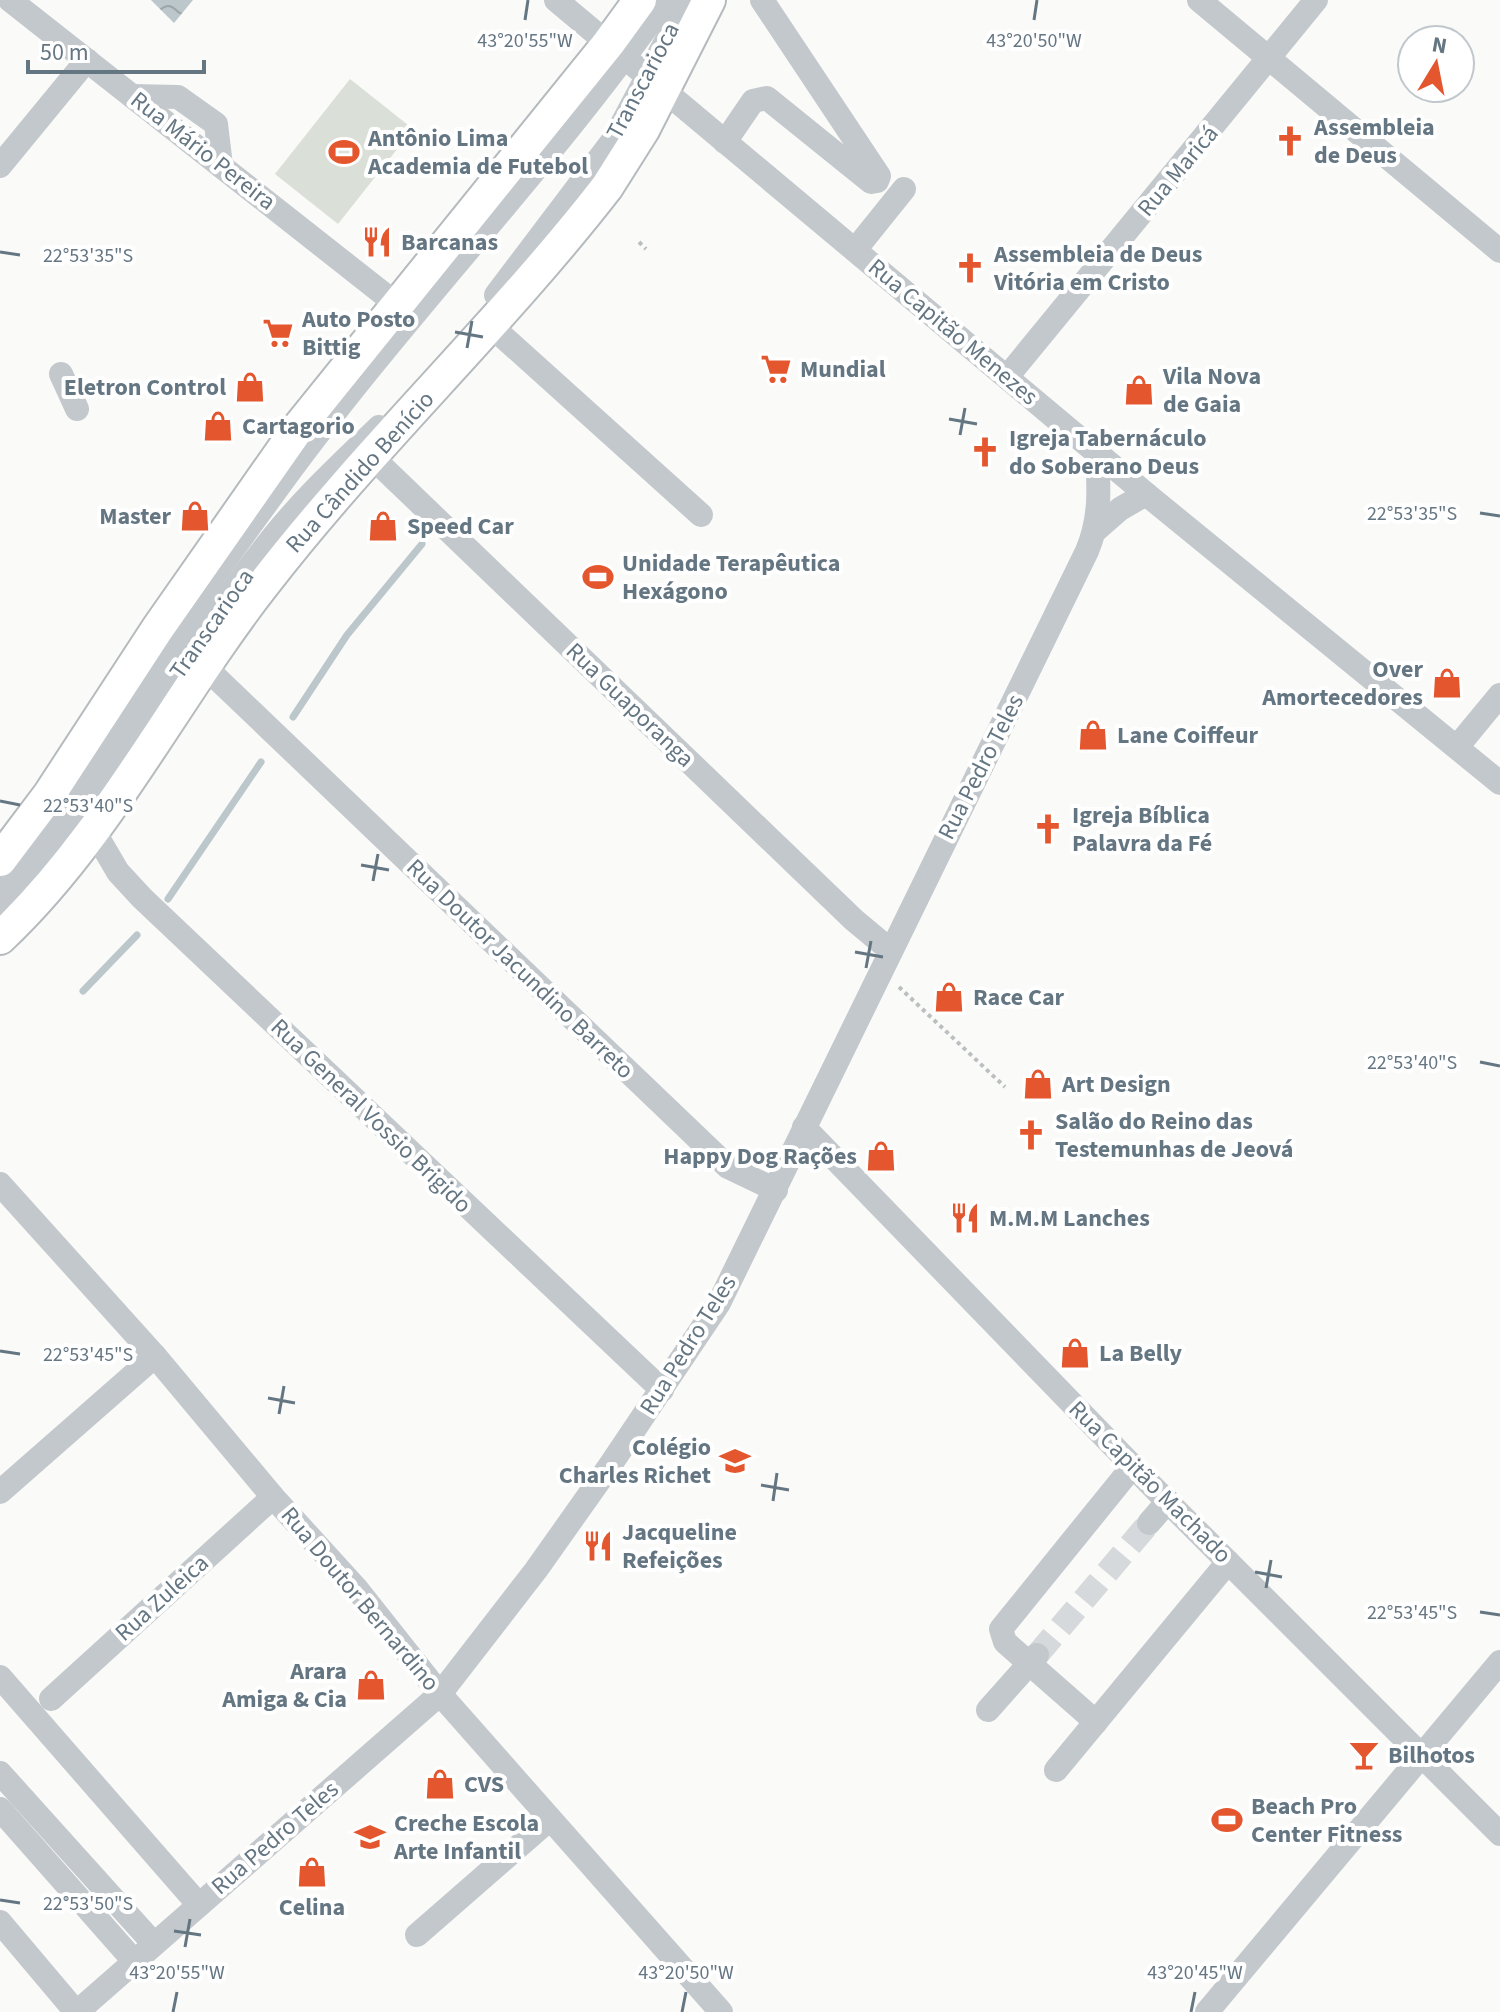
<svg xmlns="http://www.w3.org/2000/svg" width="1500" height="2012" font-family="'Source Sans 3',sans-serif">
<defs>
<pattern id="water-waves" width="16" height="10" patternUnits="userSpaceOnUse" patternTransform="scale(2)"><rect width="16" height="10" fill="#bbc7cb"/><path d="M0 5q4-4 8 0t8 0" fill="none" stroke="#9ca6aa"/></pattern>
</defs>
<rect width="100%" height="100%" fill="#fafaf8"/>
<!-- park -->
<polygon fill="#dadfd7" points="350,79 413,129 338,224 275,174"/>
<!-- water -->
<polygon fill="url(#water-waves)" points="151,0 193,0 174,23"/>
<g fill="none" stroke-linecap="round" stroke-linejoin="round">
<!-- stream -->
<g stroke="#bbc7cb" stroke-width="7">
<polyline points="293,717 347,635 422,544"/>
<polyline points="168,899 261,762"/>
<polyline points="83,991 137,935"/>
</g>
<!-- minor-tunnel -->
<polyline stroke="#d5d9db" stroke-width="24" stroke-dasharray="24 12" stroke-linecap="butt" points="1037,1655 1149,1523"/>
<!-- major casing -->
<g stroke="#b5babe" stroke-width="36">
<g id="major">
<polyline points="0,860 49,795 158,628 298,428 608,44 640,0"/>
<path d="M0 938C108 836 173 700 263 585 370 446 500 325 607 187L643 130 709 0"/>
</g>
</g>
<!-- path -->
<g stroke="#bbbfc2" stroke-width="4" stroke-dasharray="4 4" stroke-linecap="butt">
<polyline points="639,242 646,249"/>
<polyline points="899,987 1005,1087"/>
</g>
<!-- minor -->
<g stroke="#c3c8cc" stroke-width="24">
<polyline points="10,0 395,303"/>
<polyline points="556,0 1146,494 1500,783"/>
<polyline points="1199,0 1500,251"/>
<polyline points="132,96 178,97 216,124 221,166"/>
<polyline points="725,142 753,101 767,98 871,182 877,181 879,176 762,0"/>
<polyline points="0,166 87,60"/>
<polyline points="855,250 904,189"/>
<polyline points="496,295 614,139 688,0"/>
<polyline points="490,325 701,515"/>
<polyline points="61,374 77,409"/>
<polyline points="1007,377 1316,0"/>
<polyline points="373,458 854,920 890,950"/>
<polyline points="1096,530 1120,509 1146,494"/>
<polyline points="205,667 728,1167 776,1190"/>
<polyline points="1457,747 1500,695"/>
<polyline points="94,831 118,872 142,898 662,1390"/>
<path d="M0 882C63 811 111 729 163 650 200 593 242 537 282 482 403 316 548 168 666 0"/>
<path d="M0 910C106 797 176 658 273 537 305 497 342 463 379 427"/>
<polyline points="804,1127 1153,1487 1500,1834"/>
<polyline points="0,1184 155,1356 273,1497 356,1588 440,1694 721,2012"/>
<polyline points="0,1492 155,1356"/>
<polyline points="1149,1523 1168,1501"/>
<polyline points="0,1677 199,1905"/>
<polyline points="51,1699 273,1497"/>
<polyline points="988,1710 1037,1655"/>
<polyline points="1096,1722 1005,1642 1001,1629 1133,1466"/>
<polyline points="1056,1770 1228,1562"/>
<polyline points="0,1773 154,1944"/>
<polyline points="0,1809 134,1961"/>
<polyline points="0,1922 76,2012"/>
<polyline points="417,1935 550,1819"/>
<path d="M77 2012 440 1694 536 1570 611 1464 719 1303 1087 551C1101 518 1099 488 1097 452"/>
<polyline points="1207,2012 1500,1662"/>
</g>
<!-- major -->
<use href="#major" stroke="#fff" stroke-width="32"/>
</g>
<!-- ticks -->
<path fill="none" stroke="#657683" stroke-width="3" d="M525 20 528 0M1034 20 1037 0M0 252 20 255M455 332 483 337M467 348 472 321M949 419 977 424M960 435 965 408M1480 513 1500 516M0 801 20 805M361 865 389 870M373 881 378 854M855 952 883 957M866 968 871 941M1480 1062 1500 1066M0 1351 20 1354M268 1398 295 1403M279 1414 284 1386M761 1485 789 1490M773 1501 777 1473M1255 1572 1282 1577M1266 1588 1271 1560M1480 1612 1500 1615M0 1900 20 1903M174 1931 201 1935M185 1947 190 1919M173 2012 177 1992M682 2012 686 1992M1191 2012 1195 1992"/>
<!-- icons -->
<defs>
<g id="church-bare" transform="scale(2.4)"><path d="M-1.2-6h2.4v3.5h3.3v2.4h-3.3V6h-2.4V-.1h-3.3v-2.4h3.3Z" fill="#e4572e" stroke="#fff" stroke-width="2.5" paint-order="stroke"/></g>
<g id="stadium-bare" transform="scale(2.4)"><path d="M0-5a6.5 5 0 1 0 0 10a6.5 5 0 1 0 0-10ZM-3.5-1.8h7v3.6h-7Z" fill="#e4572e" stroke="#fff" stroke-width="2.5" paint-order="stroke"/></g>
<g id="restaurant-bare" transform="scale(2.4)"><path d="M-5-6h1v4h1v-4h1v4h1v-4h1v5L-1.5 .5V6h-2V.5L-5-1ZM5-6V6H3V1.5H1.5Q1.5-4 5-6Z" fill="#e4572e" stroke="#fff" stroke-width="2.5" paint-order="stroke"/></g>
<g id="supermarket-bare" transform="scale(2.4)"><path d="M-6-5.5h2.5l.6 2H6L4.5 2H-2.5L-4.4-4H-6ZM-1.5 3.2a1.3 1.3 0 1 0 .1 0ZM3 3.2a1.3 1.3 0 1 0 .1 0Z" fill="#e4572e" stroke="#fff" stroke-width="2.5" paint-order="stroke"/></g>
<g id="shop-bare" transform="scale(2.4)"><path d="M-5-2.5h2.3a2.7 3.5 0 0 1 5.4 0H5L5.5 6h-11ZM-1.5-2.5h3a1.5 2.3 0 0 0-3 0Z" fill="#e4572e" stroke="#fff" stroke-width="2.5" paint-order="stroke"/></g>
<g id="school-bare" transform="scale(2.4)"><path d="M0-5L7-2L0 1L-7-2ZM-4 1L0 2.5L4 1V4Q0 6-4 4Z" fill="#e4572e" stroke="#fff" stroke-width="2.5" paint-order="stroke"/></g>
<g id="bar-bare" transform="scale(2.4)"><path d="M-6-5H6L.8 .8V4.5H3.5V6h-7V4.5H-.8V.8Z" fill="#e4572e" stroke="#fff" stroke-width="2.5" paint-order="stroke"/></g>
</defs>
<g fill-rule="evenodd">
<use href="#church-bare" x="1290" y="141"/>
<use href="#stadium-bare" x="344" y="152"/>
<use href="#restaurant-bare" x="377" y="242"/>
<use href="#church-bare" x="970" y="268"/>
<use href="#supermarket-bare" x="278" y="333"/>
<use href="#supermarket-bare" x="776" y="369"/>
<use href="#shop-bare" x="250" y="387"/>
<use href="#shop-bare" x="1139" y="390"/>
<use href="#shop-bare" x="218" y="426"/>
<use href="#church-bare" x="985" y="452"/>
<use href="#shop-bare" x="195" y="516"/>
<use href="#shop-bare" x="383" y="526"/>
<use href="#stadium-bare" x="598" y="577"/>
<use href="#shop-bare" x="1447" y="683"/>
<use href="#shop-bare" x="1093" y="735"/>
<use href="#church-bare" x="1048" y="829"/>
<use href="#shop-bare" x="949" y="997"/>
<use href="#shop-bare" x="1038" y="1084"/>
<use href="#church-bare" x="1031" y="1135"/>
<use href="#shop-bare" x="881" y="1156"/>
<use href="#restaurant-bare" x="965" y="1218"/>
<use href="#shop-bare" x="1075" y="1353"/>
<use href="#school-bare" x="735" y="1461"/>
<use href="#restaurant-bare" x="598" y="1546"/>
<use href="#shop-bare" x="371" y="1685"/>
<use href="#bar-bare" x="1364" y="1755"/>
<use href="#shop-bare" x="440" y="1784"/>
<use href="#stadium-bare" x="1227" y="1820"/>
<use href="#school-bare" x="370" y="1837"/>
<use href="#shop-bare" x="312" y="1872"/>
</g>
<g text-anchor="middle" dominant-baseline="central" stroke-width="8" stroke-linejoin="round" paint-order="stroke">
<!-- street labels -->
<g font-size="24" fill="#657683" stroke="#fff">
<text transform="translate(643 81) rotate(-62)">Transcarioca</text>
<text transform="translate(203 151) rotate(38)">Rua Mário Pereira</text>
<text transform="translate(1178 171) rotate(-50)">Rua Maricá</text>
<text transform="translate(953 332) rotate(40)">Rua Capitão Menezes</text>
<text transform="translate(360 472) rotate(-48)">Rua Cândido Benício</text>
<text transform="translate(212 624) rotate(-55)">Transcarioca</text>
<text transform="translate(630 705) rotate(44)">Rua Guaporanga</text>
<text transform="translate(981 767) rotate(-63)">Rua Pedro Teles</text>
<text transform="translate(520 969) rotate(44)">Rua Doutor Jacundino Barreto</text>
<text transform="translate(371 1116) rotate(44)">Rua General Vossio Brigido</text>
<text transform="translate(688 1345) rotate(-58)">Rua Pedro Teles</text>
<text transform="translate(1150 1482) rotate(45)">Rua Capitão Machado</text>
<text transform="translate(162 1598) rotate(-42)">Rua Zuleica</text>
<text transform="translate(360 1599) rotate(50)">Rua Doutor Bernardino</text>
<text transform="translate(275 1838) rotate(-41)">Rua Pedro Teles</text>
</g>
<!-- poi labels -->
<g font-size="24" font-weight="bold" fill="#657683" stroke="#fff" text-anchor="start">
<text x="1314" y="127">Assembleia<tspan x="1314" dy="28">de Deus</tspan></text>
<text x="368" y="138">Antônio Lima<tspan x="368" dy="28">Academia de Futebol</tspan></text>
<text x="401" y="242">Barcanas</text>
<text x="994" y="254">Assembleia de Deus<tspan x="994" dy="28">Vitória em Cristo</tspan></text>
<text x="302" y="319">Auto Posto<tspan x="302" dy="28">Bittig</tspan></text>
<text x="800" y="369">Mundial</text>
<text x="1163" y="376">Vila Nova<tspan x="1163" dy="28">de Gaia</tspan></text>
<text x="226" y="387" text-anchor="end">Eletron Control</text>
<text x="242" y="426">Cartagorio</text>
<text x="1009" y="438">Igreja Tabernáculo<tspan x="1009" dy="28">do Soberano Deus</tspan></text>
<text x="171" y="516" text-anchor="end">Master</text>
<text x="407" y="526">Speed Car</text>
<text x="622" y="563">Unidade Terapêutica<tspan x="622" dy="28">Hexágono</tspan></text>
<text x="1423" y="669" text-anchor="end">Over<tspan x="1423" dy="28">Amortecedores</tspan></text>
<text x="1117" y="735">Lane Coiffeur</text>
<text x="1072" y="815">Igreja Bíblica<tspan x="1072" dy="28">Palavra da Fé</tspan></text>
<text x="973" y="997">Race Car</text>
<text x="1062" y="1084">Art Design</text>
<text x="1055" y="1121">Salão do Reino das<tspan x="1055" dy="28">Testemunhas de Jeová</tspan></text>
<text x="857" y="1156" text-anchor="end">Happy Dog Rações</text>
<text x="989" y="1218">M.M.M Lanches</text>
<text x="1099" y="1353">La Belly</text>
<text x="711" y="1447" text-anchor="end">Colégio<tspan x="711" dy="28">Charles Richet</tspan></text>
<text x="622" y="1532">Jacqueline<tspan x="622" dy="28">Refeições</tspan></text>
<text x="347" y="1671" text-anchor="end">Arara<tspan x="347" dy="28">Amiga &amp; Cia</tspan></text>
<text x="1388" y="1755">Bilhotos</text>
<text x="464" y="1784">CVS</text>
<text x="1251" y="1806">Beach Pro<tspan x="1251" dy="28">Center Fitness</tspan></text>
<text x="394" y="1823">Creche Escola<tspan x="394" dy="28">Arte Infantil</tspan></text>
<text x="312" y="1907" text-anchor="middle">Celina</text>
</g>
</g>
<g font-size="20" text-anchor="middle" fill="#657683" stroke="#fff" stroke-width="8" stroke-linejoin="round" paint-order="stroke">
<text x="525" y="47">43°20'55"W</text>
<text x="1034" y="47">43°20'50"W</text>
<text x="88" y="262">22°53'35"S</text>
<text x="1412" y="520">22°53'35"S</text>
<text x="88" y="812">22°53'40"S</text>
<text x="1412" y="1069">22°53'40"S</text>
<text x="88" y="1361">22°53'45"S</text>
<text x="1412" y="1619">22°53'45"S</text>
<text x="88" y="1910">22°53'50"S</text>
<text x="177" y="1979">43°20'55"W</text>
<text x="686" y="1979">43°20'50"W</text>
<text x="1195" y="1979">43°20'45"W</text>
</g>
<!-- north arrow -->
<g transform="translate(1436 64) rotate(10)"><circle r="38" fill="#ffffff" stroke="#c1c8cd" stroke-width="2"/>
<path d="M0-6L14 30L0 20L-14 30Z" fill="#e4572e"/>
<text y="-12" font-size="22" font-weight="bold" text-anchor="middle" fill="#657683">N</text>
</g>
<!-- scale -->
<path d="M28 60v12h176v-12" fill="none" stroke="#657683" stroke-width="4"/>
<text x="40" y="60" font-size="24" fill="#657683" stroke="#ffffff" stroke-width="6" paint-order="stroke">50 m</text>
</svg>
